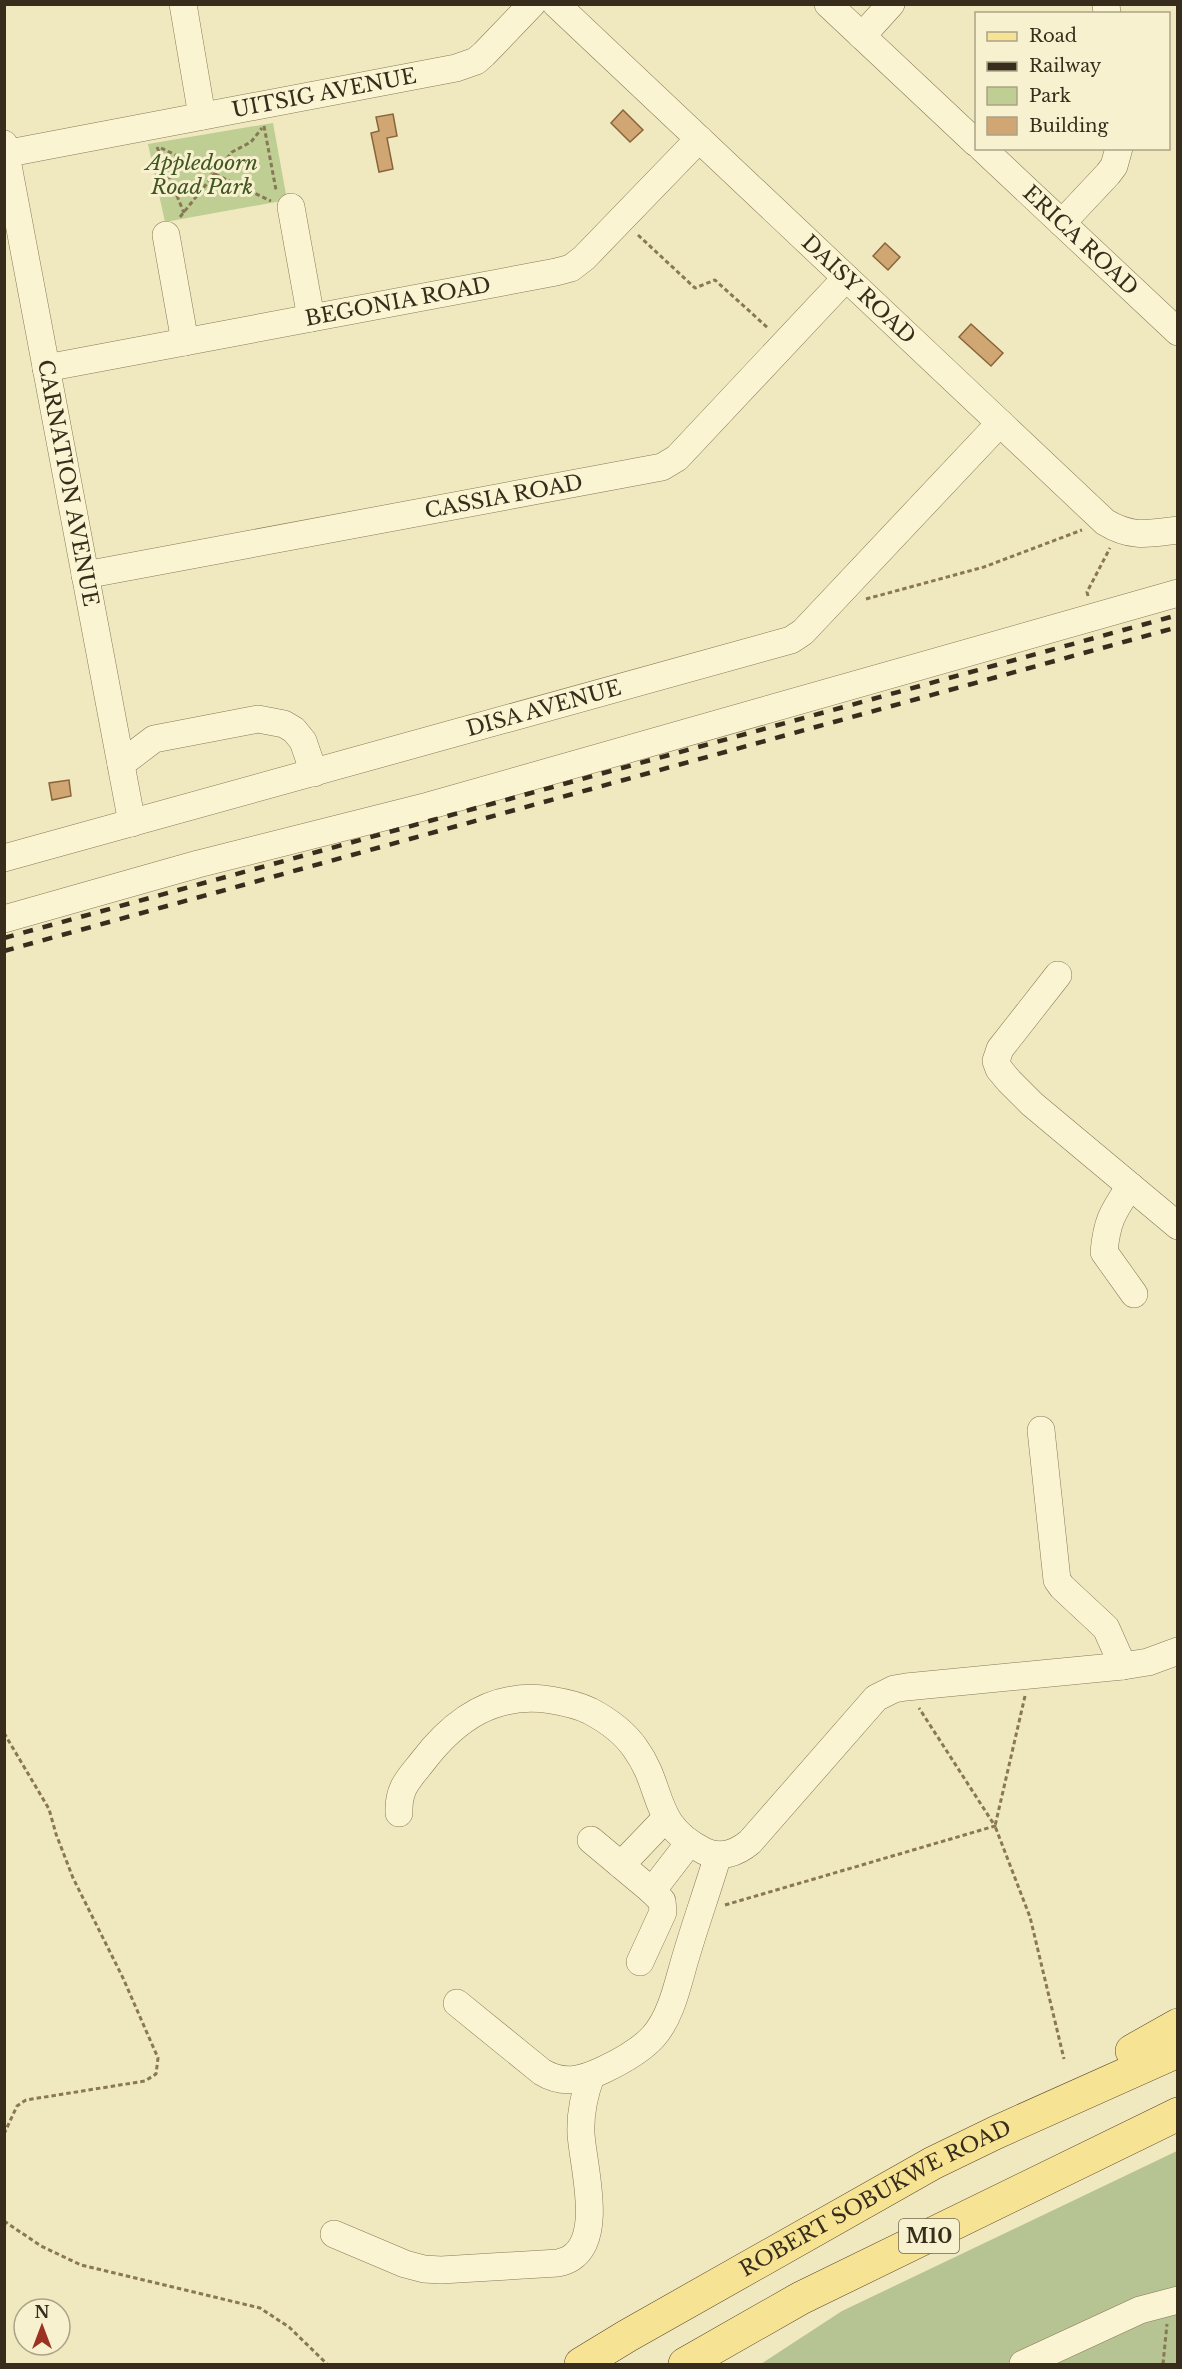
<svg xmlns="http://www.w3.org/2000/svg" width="1182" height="2369" font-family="'Libre Baskerville',serif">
<rect width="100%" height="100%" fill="#f0e8bf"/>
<!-- green -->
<polygon fill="#bfce92" points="273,123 287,200 165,222 148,144"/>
<!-- cemetery -->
<polygon fill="#b6c392" points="1177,2151 1177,2364 761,2364 842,2311"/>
<!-- building -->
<g fill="#d0a672" stroke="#8a653b" stroke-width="1.5">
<polygon points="623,110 643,130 630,142 611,123"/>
<polygon points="393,114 397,136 387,138 393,169 379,172 371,133 379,131 376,117"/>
<polygon points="885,243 900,257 888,270 873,256"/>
<polygon points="971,324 1003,353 991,366 959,337"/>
<polygon points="69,780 71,796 52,800 49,783"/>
</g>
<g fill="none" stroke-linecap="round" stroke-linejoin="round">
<!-- minor casing -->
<g stroke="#897856" stroke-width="28">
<g id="minor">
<polyline points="183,4 202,116"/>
<path id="s1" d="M556 4 1105 522C1131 538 1148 534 1178 530"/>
<polyline points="828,4 976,143"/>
<polyline points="1106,4 1107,14"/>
<polyline points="862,36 891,4"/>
<path id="s2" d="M4 144 132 823"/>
<path id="s3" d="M982 148 1178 332"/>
<path id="s4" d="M4 154 456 68 476 61 484 54 532 4"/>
<polyline points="291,207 311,318"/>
<polyline points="1062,223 1108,174 1114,166 1119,148"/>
<polyline points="166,235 185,342"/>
<path id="s5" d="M46 368 556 272 571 268 584 258 699 139"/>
<path id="s6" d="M85 575 662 467 677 458 846 278"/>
<polyline points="121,764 154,739 258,719 284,724 294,730 303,741 314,773"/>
<path id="s7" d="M4 858 791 640 803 632 1000 423"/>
<polyline points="4,919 198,864 428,806 1178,593"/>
<polyline points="1058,975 1000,1049 996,1061 999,1069 1009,1081 1032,1104 1178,1226"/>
<path d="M1130 1186C1113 1212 1107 1220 1104 1252L1134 1294"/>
<polyline points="1041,1430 1057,1580 1062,1587 1106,1628 1123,1666"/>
<path d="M399 1813C398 1788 408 1780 423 1761 455 1719 495 1691 551 1700 563 1702 578 1705 590 1711 607 1720 624 1732 635 1748 665 1789 650 1824 704 1851 720 1859 737 1853 750 1842L876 1698 894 1689 906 1687 1123 1666 1148 1662 1178 1651"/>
<polyline points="591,1840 652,1891"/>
<polyline points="621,1865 666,1818"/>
<polyline points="640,1962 663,1912 662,1901 652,1891 689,1843"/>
<path d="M457 2003 542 2072C563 2085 582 2080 603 2070 620 2062 640 2051 653 2037 672 2016 678 1982 686 1956 696 1922 708 1889 718 1855"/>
<path d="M334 2234 405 2264 424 2269 441 2270 558 2263C562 2262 568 2260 571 2258 604 2237 583 2166 581 2134 580 2113 584 2095 591 2076"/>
<polyline points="1023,2364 1140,2310 1178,2300"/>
</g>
</g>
<!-- major casing -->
<g stroke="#57452b" stroke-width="34">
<g id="major">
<polyline points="1132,2051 1178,2025"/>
<path id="s8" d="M581 2364 627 2336 933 2163 997 2132 1178 2051"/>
<polyline points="685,2364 801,2298 1178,2114"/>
</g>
</g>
<!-- path -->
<g stroke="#897856" stroke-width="3" stroke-dasharray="4.5 3" stroke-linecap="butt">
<polyline points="264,126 276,190"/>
<polyline points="157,147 184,213"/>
<polyline points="161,148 271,201"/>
<polyline points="180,217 232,152 251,142 262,128"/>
<polyline points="638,235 695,288 715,280 768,328"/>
<polyline points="1088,596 1087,592 1110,548"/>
<polyline points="866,599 984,567 1082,530"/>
<polyline points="1025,1696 995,1826 1030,1917 1064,2059"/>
<polyline points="4,1733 49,1809 56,1834 73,1878 123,1978 158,2058 156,2074 145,2081 26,2100 17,2106 4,2134"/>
<polyline points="725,1905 995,1826 919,1708"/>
<polyline points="4,2221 41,2246 81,2265 260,2308 289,2327 327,2364"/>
<polyline points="1163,2364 1167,2324"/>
</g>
<!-- minor -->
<use href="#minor" stroke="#faf4d2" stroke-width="27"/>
<!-- major -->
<use href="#major" stroke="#f6e494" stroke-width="33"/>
<!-- rail -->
<g stroke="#382d1c" stroke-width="4.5" stroke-dasharray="10 10" stroke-linecap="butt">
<polyline points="4,938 1178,615"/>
<polyline points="4,951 1178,627"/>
</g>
</g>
<g text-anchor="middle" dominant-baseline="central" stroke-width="6" stroke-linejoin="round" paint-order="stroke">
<!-- shield labels -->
<rect fill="#f7f1cf" stroke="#716852" stroke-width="1.5" x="899" y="2219" width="60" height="34" rx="4.5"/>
<g font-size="20" font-weight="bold" fill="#382d1c">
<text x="929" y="2236">M10</text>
</g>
<!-- street labels -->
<g font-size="21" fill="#382d1c" stroke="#f7f1cf">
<text stroke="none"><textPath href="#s4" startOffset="326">UITSIG AVENUE</textPath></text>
<text stroke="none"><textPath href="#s3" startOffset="135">ERICA ROAD</textPath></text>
<text stroke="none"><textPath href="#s1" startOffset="416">DAISY ROAD</textPath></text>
<text stroke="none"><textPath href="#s5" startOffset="358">BEGONIA ROAD</textPath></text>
<text stroke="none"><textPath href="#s2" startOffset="345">CARNATION AVENUE</textPath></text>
<text stroke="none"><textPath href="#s6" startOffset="426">CASSIA ROAD</textPath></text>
<text stroke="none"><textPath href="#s7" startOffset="560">DISA AVENUE</textPath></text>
<text stroke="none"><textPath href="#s8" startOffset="338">ROBERT SOBUKWE ROAD</textPath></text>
</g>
<!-- park labels -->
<g font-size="21" font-style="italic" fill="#415621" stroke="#f7f1cf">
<text x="202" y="163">Appledoorn<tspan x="202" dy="24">Road Park</tspan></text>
</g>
</g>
<!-- border -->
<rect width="1182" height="2369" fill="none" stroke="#382d1c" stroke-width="12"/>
<!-- legend -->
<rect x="975" y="12" width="195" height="138" fill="#f7f1cf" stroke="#aba387" stroke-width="1.5"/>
<rect x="987" y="32" width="30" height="9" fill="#f6e494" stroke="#aba387" stroke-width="1.5"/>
<text x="1029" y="42" font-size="18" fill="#382d1c">Road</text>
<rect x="987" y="62" width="30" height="9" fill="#382d1c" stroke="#aba387" stroke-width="1.5"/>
<text x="1029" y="72" font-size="18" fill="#382d1c">Railway</text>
<rect x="987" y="87" width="30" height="18" fill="#bfce92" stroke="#aba387" stroke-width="1.5"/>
<text x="1029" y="102" font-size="18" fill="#382d1c">Park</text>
<rect x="987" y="117" width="30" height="18" fill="#d0a672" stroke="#aba387" stroke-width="1.5"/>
<text x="1029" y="132" font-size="18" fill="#382d1c">Building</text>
<!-- north arrow -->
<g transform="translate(42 2327)"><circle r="28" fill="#f7f1cf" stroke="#aba387" stroke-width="1.5"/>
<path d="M0-4.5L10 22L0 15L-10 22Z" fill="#9b3223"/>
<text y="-9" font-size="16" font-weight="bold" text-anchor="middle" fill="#382d1c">N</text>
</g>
</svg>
